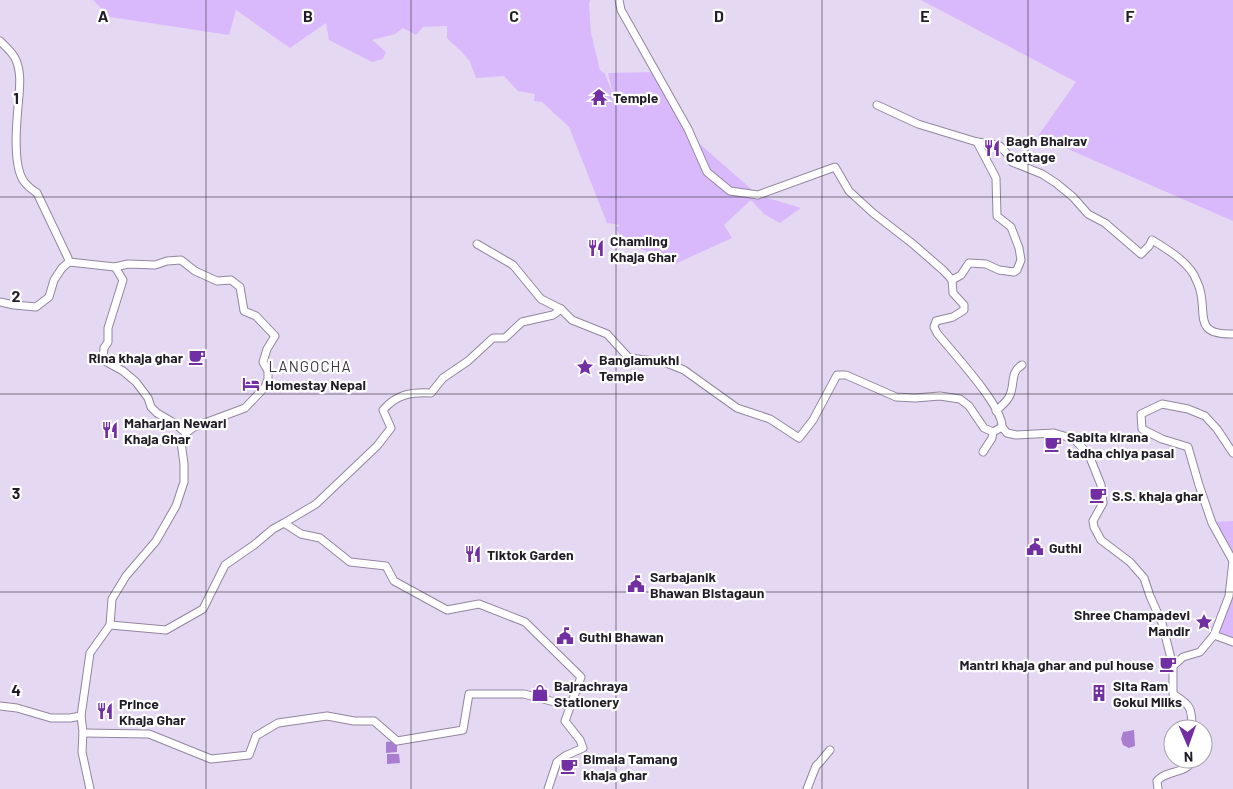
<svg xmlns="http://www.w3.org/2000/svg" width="1233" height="789" font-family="Barlow,sans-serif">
<rect width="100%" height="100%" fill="#e5d8f3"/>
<!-- green -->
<g fill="#d9b9fb">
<polygon points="93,0 590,0 589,4 591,33 600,70 605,74 613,94 608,73 656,72 686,132 758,195 801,208 780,223 764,214 751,200 724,225 732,238 675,264 630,244 622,238 615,228 620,225 607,223 569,127 542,102 534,101 535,94 518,91 504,76 476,78 470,62 462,52 453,44 447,38 447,26 423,27 416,35 403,28 395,34 372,40 386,52 383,59 372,62 329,40 326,23 290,48 236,10 229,35 110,17"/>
<polygon points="921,0 1233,0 1233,221 1038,136 1076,82"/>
<polygon points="1233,521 1233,558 1213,522"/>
<polygon points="1233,574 1233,641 1214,635"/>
</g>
<!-- water -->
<g fill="#a97ed0">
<polygon points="1134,730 1135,746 1129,748 1123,745 1121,739 1123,732"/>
<polygon points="397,741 397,752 386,753 386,742"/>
<polygon points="387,754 399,754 400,763 387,764"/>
</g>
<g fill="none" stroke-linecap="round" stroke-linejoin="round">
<!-- minor casing -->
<g stroke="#92869f" stroke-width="9">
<g id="minor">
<path d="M619 0 621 10 688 129 707 172 730 191 758 195 835 167 849 191 873 213 913 244 944 271 952 280 953 293 964 305V310L953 317 936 321 934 327 937 333C952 352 1003 406 1002 427L1007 433 1016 435 1054 433 1074 439 1089 455 1101 485 1103 503 1093 521 1094 527 1101 540 1130 562 1144 578 1150 596 1162 623 1173 666V694C1191 705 1192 708 1192 729"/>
<path d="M0 41C5 46 12 52 15 58 21 70 20 84 19 96 17 117 12 162 23 180 26 185 31 189 37 193L68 258 69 262"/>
<path d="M877 105 918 124 977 142 993 144 1000 146 1011 158 1012 162 1042 174 1056 183 1073 197 1088 214 1105 223 1141 254 1149 246 1152 240C1167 249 1185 260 1194 275 1196 280 1199 285 1200 290 1207 315 1193 335 1233 334"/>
<polyline points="477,244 513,265 541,299 561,309"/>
<polyline points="115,267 123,280 108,328 108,342 104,348 103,360 123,371 136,382 148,398 151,407 157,413 174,423 186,433"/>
<polyline points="952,280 961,275 969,263 986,264 999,270 1014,272 1017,270 1021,260 1019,248 1011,227 997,216 996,178 977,142"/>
<polyline points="0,302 14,305 36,307 49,297 54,280 62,268 69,262 115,267 128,264 155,265 167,261 181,260 195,271 217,281 231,280 240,287 244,311 256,316 275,336 267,349 263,362 268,371 268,379 265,387 245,408 194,427 186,433 184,440 181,442 184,464 184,482 176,506 156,541 126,576 112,599 110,625 90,653 81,716 70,718 51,718 17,708 0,706"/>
<path d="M996 411C1001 406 1008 401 1010 395 1015 383 1010 372 1022 365"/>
<polyline points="983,452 992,438 993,432"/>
<polyline points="1233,453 1217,429 1205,416 1188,409 1162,404 1141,414 1142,429 1162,439 1188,447 1199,485 1212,523 1233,561"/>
<path d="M284 523 316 504 377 446 391 428 383 410C397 394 411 392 431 393L443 378 468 361 493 338H505L522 322 553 315 561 309 572 320 607 334 629 358 664 362 684 370 737 408 770 419 799 438 813 420 837 375H846L896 397 915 398 940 396 960 399 969 406 984 428 993 432 1002 427"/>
<polyline points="110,625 166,630 203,609 225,565 254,545 273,529 284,523 301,534 320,538 350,562 386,566 394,581 447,610 479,604 525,622 581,677 565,721 580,740 583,748 565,756 557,762 548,789"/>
<polyline points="1214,635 1233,642"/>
<polyline points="1173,666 1183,657 1200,652 1214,635 1229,596 1233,561"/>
<polyline points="81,716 83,732 82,752 90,789"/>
<polyline points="83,733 149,734 211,759 249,755 256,736 278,723 327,716 354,721 374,721 397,741 463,730 469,694 524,694 570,706"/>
<polyline points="807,789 816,766 820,762 830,750"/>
<path d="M1158 789 1157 781C1167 769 1187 775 1193 759"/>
</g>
</g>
<!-- minor -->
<use href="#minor" stroke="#fff" stroke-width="7"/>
</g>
<!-- grid -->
<path fill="none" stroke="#221e27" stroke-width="1" stroke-opacity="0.55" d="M206 0V789M411 0V789M616 0V789M822 0V789M1028 0V789M0 197H1233M0 394H1233M0 592H1233"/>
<!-- icons -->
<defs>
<g id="temple-bare" transform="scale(1.35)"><path d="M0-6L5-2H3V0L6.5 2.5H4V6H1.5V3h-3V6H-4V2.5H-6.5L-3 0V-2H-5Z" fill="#722fa3" stroke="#fff" stroke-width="2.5" paint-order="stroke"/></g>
<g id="restaurant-bare" transform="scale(1.35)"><path d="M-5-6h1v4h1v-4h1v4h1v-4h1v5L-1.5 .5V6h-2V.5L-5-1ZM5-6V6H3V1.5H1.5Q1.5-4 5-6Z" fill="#722fa3" stroke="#fff" stroke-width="2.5" paint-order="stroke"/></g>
<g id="cafe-bare" transform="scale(1.35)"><path d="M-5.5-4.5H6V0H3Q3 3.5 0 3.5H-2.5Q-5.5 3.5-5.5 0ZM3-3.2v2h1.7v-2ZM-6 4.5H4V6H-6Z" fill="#722fa3" stroke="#fff" stroke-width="2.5" paint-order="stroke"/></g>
<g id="sight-bare" transform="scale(1.35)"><path d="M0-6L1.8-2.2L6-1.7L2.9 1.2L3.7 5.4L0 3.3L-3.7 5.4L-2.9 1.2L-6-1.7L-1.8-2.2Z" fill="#722fa3" stroke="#fff" stroke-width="2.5" paint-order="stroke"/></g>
<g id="hotel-bare" transform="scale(1.35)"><path d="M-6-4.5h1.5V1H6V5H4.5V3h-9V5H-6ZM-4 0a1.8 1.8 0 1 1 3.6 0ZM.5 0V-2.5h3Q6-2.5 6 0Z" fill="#722fa3" stroke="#fff" stroke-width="2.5" paint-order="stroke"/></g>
<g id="civic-bare" transform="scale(1.35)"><path d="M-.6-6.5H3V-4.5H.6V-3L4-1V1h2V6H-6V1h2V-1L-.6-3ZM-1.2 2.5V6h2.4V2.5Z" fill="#722fa3" stroke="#fff" stroke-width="2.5" paint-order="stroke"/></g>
<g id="shop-bare" transform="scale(1.35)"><path d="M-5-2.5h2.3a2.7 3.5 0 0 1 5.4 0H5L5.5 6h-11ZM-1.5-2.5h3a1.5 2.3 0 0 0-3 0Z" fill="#722fa3" stroke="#fff" stroke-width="2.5" paint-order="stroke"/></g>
<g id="building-bare" transform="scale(1.35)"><path d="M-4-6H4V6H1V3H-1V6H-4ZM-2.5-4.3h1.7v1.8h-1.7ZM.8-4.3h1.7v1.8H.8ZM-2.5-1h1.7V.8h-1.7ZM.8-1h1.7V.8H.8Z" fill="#722fa3" stroke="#fff" stroke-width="2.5" paint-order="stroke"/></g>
</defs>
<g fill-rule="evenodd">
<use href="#temple-bare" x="599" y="97"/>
<use href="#restaurant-bare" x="992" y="148"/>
<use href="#restaurant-bare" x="596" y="248"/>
<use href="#cafe-bare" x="197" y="357"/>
<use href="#sight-bare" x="585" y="367"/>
<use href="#hotel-bare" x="251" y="384"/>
<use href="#restaurant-bare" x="110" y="430"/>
<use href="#cafe-bare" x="1053" y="444"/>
<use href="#cafe-bare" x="1098" y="495"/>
<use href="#civic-bare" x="1035" y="547"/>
<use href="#restaurant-bare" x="473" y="554"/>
<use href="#civic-bare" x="636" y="584"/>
<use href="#sight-bare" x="1204" y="622"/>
<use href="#civic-bare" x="565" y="636"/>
<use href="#cafe-bare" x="1168" y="664"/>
<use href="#shop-bare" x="540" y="693"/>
<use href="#building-bare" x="1099" y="693"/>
<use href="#restaurant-bare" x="105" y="711"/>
<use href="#cafe-bare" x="569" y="766"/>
</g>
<g text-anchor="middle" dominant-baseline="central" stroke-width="4.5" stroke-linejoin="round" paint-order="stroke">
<!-- poi labels -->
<g font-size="14" font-weight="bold" fill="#221e27" stroke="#fff" text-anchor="start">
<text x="613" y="97">Temple</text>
<text x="1006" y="140">Bagh Bhairav<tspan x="1006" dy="16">Cottage</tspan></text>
<text x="610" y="240">Chamling<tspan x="610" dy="16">Khaja Ghar</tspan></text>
<text x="183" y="357" text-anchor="end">Rina khaja ghar</text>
<text x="599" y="359">Banglamukhi<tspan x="599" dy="16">Temple</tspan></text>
<text x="265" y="384">Homestay Nepal</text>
<text x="124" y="422">Maharjan Newari<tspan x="124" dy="16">Khaja Ghar</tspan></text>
<text x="1067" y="436">Sabita kirana<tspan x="1067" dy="16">tadha chiya pasal</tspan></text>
<text x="1112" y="495">S.S. khaja ghar</text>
<text x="1049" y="547">Guthi</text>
<text x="487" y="554">Tiktok Garden</text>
<text x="650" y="576">Sarbajanik<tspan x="650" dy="16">Bhawan Bistagaun</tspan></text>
<text x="1190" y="614" text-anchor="end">Shree Champadevi<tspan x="1190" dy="16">Mandir</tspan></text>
<text x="579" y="636">Guthi Bhawan</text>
<text x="1154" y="664" text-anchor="end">Mantri khaja ghar and pul house</text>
<text x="554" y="685">Bajrachraya<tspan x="554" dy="16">Stationery</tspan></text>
<text x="1113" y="685">Sita Ram<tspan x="1113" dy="16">Gokul Milks</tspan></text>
<text x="119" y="703">Prince<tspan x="119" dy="16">Khaja Ghar</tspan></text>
<text x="583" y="758">Bimala Tamang<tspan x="583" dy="16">khaja ghar</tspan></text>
</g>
<!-- neighbourhood labels -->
<g font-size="15" letter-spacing="1" fill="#3e3348" stroke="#fff">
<text x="310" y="366">LANGOCHA</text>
</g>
</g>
<g font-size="16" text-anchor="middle" font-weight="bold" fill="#221e27" stroke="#fff" stroke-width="4.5" stroke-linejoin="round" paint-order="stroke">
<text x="103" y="22">A</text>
<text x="308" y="22">B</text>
<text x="514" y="22">C</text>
<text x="719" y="22">D</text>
<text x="925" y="22">E</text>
<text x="1130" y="22">F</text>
<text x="16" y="104">1</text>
<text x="16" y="302">2</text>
<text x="16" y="499">3</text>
<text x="16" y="696">4</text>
</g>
<!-- north arrow -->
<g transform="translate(1188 744) rotate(178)"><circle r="24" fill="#ffffff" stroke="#a7a5a9"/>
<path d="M0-4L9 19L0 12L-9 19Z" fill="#722fa3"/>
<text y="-8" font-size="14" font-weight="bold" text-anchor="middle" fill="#221e27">N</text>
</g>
</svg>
